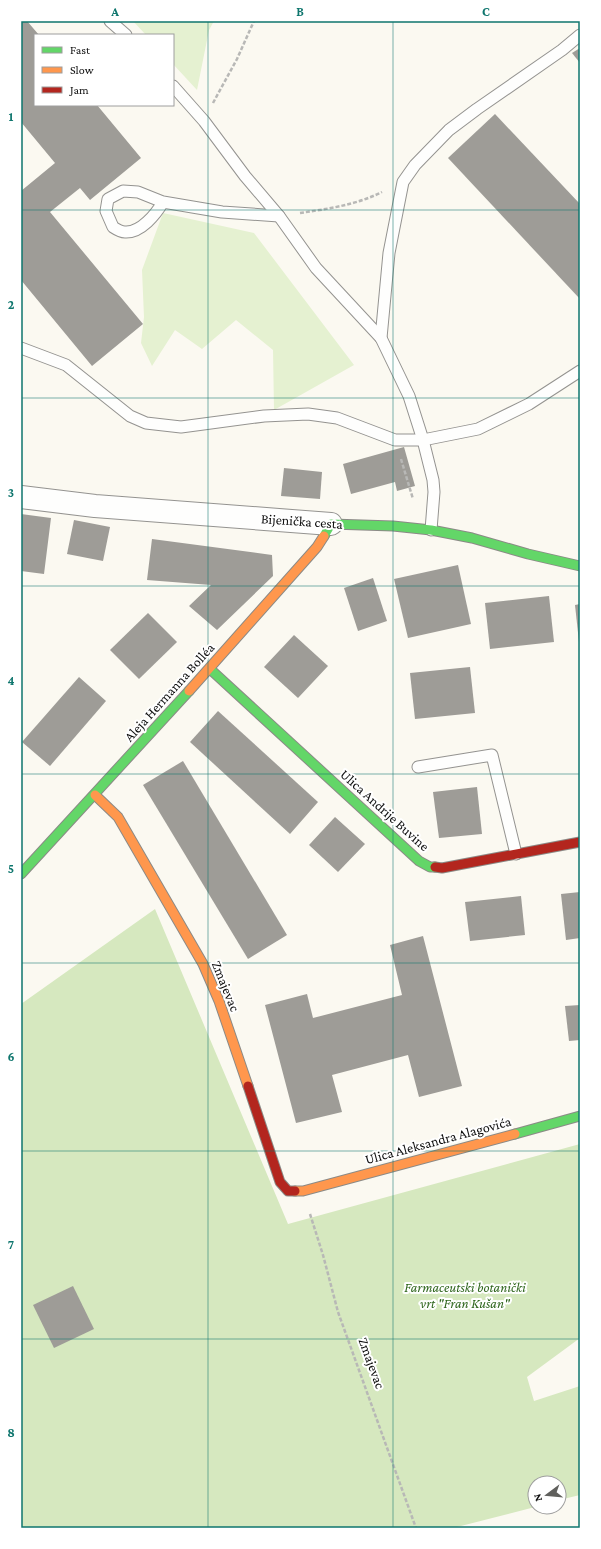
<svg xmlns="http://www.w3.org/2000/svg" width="601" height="1549" font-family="'Crimson Pro',serif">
<rect width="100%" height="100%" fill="#fbf9f1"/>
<!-- green -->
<g fill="#e5f1d1">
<polygon points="133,21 214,21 209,30 197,90 173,64 173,35 146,35"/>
<polygon points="163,213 254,233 354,365 274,410 273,350 236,320 202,349 175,330 152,366 141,343 144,317 142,270"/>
</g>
<!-- forest -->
<polygon fill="#d6e8bf" points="155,909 288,1224 580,1144 580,1338 527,1377 534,1401 580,1386 580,1495 559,1500 559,1483 535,1483 535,1507 457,1527 457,1528 21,1528 21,1004"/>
<!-- building -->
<g fill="#9e9c97">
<polygon points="21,21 27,21 39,35 35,35 35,105 97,105 141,158 90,200 80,188 50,212 143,324 92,366 21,280 21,191 55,163 21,122"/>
<polygon points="580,48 580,63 572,53"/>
<polygon points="495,114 580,204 580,299 448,158"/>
<polygon points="404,447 415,486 397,491 395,482 351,494 343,464"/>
<polygon points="284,468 322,472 320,499 281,496"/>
<polygon points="21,514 51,518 44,574 21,571"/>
<polygon points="74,520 110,527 103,561 67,554"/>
<polygon points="152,539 272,555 273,576 217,630 189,606 211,585 147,580"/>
<polygon points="458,565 471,624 408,638 394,579"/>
<polygon points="373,578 387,621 358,631 344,588"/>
<polygon points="549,596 554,642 490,649 485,603"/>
<polygon points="580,604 580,642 579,642 575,605"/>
<polygon points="148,613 177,642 139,679 110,650"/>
<polygon points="294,635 328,666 298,698 264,667"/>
<polygon points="470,667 475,713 415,719 410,673"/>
<polygon points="79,677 106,701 50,766 22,742"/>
<polygon points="218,711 318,802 290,834 190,742"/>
<polygon points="183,761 287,935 248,959 143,785"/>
<polygon points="477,787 482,834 439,838 433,792"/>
<polygon points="335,817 365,844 338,872 309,845"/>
<polygon points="580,892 580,938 566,940 561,894"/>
<polygon points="521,896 525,935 470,941 465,902"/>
<polygon points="423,936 462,1086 419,1097 408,1055 332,1075 342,1112 296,1123 265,1005 307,994 313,1018 402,995 390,945"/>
<polygon points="580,1005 580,1040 569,1041 565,1006"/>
<polygon points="73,1286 94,1329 54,1348 33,1305"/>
</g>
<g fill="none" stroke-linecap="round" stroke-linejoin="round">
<!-- lane casing -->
<g stroke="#949390" stroke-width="13">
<g id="lane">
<polyline points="110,21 126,35"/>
<polyline points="173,86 204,121 245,176 279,216 316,268 381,338"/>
<path d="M163 202C156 214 141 233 125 232 121 232 116 229 113 227L106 211 108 199 123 191 138 192 163 202 222 212 279 216"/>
<polyline points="21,348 66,365 130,416 146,423 181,427 264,416 308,414 337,418 395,440 423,440 478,429 529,404 580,371"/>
<polyline points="431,530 434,492 433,480 423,440 409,396 381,338 389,253 403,182 415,165 449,130 477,109 562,50 580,35"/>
<polyline points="418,767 492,755 516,854"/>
</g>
</g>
<!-- street casing -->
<g stroke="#949390" stroke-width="24">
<polyline id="street" points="21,497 95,506 331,524"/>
</g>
<!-- fast casing -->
<g stroke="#8b8a86" stroke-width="11">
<g id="fast">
<polyline points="324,536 331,524 393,526 431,530 472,538 528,554 580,566"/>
<polyline points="210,669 419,861 430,867 435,867"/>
<polyline points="21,874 189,691"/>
<polyline points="515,1134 580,1116"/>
</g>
</g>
<!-- slow casing -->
<g stroke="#8b8a86" stroke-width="11">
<g id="slow">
<polyline points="189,691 317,547 324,536"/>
<polyline points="95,795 118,817 203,964 219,1001 248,1086"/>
<polyline points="295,1191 303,1191 515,1134"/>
</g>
</g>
<!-- jam casing -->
<g stroke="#8b8a86" stroke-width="11">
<g id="jam">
<polyline points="435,867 442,868 580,842"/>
<polyline points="248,1086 280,1182 288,1191 295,1191"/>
</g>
</g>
<!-- path -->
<g stroke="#b8b8b6" stroke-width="2.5" stroke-dasharray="4 2" stroke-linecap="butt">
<polyline points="213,103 237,59 254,21"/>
<path d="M300 213C327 209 356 205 382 192"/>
<polyline points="401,459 413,499"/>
<polyline points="310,1214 323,1255 338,1312 416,1528"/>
</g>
<!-- lane -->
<use href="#lane" stroke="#fefefd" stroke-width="11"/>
<!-- street -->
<use href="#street" stroke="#fefefd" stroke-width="22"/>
<!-- fast -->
<use href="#fast" stroke="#63d668" stroke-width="9"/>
<!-- slow -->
<use href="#slow" stroke="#ff974d" stroke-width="9"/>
<!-- jam -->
<use href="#jam" stroke="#b3261e" stroke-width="9"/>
</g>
<!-- grid -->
<path fill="none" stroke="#0f766e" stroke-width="1" stroke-opacity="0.55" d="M208 21V1528M393 21V1528M21 210H580M21 398H580M21 586H580M21 774H580M21 963H580M21 1151H580M21 1339H580"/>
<g text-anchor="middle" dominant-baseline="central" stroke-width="4" stroke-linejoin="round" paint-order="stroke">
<!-- street labels -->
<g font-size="14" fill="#0d0d0d" stroke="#fff">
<text transform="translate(302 521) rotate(4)">Bijenička cesta</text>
<text transform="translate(169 692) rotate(-48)">Aleja Hermanna Bolléa</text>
<text transform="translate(385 810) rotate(42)">Ulica Andrije Buvine</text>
<text transform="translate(226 986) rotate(68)">Zmajevac</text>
<text transform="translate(438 1140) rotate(-15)">Ulica Aleksandra Alagovića</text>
<text transform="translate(372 1363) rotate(70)">Zmajevac</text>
</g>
<!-- park labels -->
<g font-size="14" font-style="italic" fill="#2f661d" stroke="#fff">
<text x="465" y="1287">Farmaceutski botanički<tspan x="465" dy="16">vrt "Fran Kušan"</tspan></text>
</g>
</g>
<!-- border -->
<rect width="601" height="1549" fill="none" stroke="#ffffff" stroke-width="44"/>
<!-- legend -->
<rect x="34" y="34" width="140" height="72" fill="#ffffff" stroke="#9e9e9e"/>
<rect x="42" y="47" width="20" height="6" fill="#63d668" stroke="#9e9e9e"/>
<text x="70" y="54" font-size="12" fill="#0d0d0d">Fast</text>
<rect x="42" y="67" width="20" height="6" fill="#ff974d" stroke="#9e9e9e"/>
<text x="70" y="74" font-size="12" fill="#0d0d0d">Slow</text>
<rect x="42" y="87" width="20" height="6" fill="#b3261e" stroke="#9e9e9e"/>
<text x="70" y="94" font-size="12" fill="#0d0d0d">Jam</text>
<!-- north arrow -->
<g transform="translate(547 1495) rotate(254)"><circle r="19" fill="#ffffff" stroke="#9e9e9e"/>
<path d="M0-3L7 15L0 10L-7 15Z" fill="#60605d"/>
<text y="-6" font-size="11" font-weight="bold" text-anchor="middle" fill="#0d0d0d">N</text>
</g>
<rect x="22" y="22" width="557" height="1505" fill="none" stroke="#0f766e" stroke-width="1.5"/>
<g font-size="13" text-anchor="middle" font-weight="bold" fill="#0f766e">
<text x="115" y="16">A</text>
<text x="300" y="16">B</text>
<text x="486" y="16">C</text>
<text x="11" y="121">1</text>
<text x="11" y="309">2</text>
<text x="11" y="497">3</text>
<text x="11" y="685">4</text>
<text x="11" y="873">5</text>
<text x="11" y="1061">6</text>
<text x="11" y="1249">7</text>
<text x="11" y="1437">8</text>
</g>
</svg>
